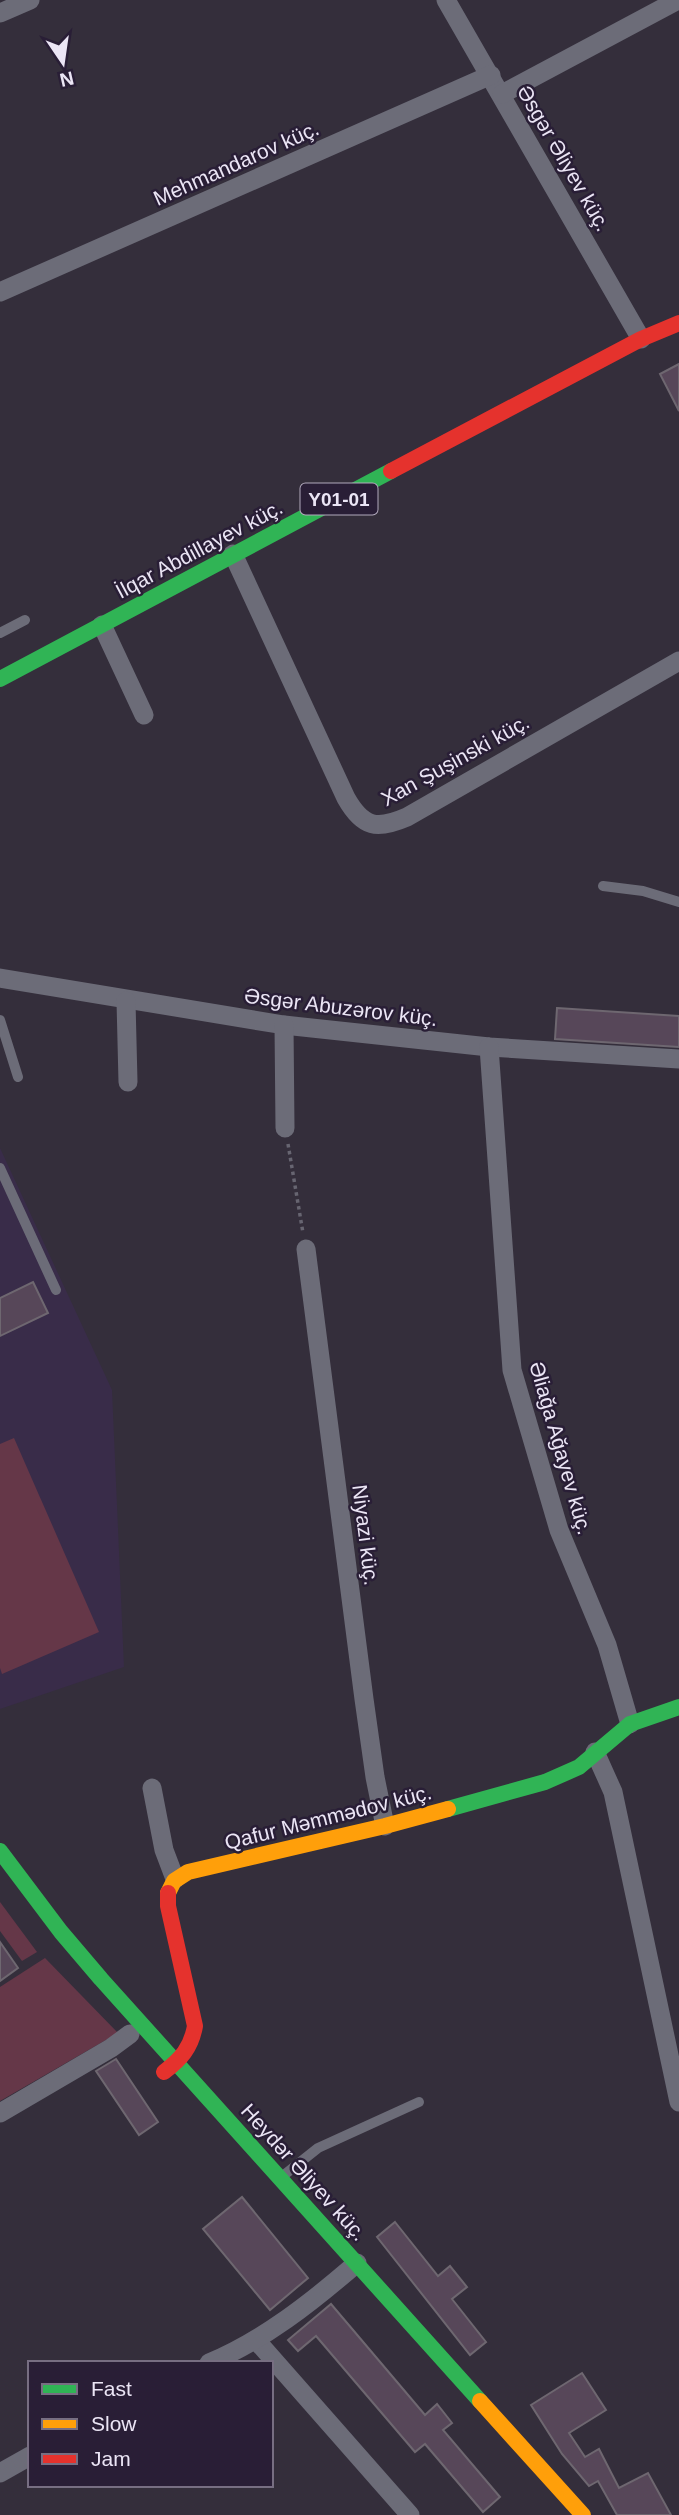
<svg xmlns="http://www.w3.org/2000/svg" width="679" height="2515" font-family="Helvetica,sans-serif">
<rect width="100%" height="100%" fill="#342e3b"/>
<!-- built -->
<polygon fill="#392c49" points="0,1148 112,1390 124,1667 0,1709"/>
<!-- green -->
<g fill="#653748">
<polygon points="14,1438 99,1632 2,1674 0,1668 0,1444"/>
<polygon points="0,1902 37,1952 22,1961 0,1931"/>
<polygon points="45,1958 118,2033 0,2101 0,1987"/>
</g>
<!-- building -->
<g fill="#574759" stroke="#6e6770" stroke-width="2">
<polygon points="679,364 679,411 660,374"/>
<polygon points="557,1008 679,1016 679,1047 555,1039"/>
<polygon points="33,1282 48,1313 0,1336 0,1298"/>
<polygon points="0,1942 18,1968 0,1981"/>
<polygon points="116,2059 158,2122 139,2135 96,2071"/>
<polygon points="242,2197 308,2278 270,2310 203,2229"/>
<polygon points="395,2222 438,2276 450,2266 467,2287 452,2299 486,2342 470,2355 377,2237"/>
<polygon points="331,2304 425,2415 437,2404 452,2423 443,2430 500,2497 483,2512 425,2444 415,2452 316,2336 298,2351 288,2340"/>
<polygon points="582,2373 606,2410 569,2433 585,2457 599,2449 619,2488 648,2473 671,2515 617,2515 598,2481 589,2486 562,2454 531,2405"/>
</g>
<g fill="none" stroke-linecap="round" stroke-linejoin="round">
<!-- path -->
<polyline stroke="#676571" stroke-width="3.5" stroke-dasharray="3.5 3.5" stroke-linecap="butt" points="288,1144 303,1233"/>
<!-- lane -->
<g stroke="#6c6c78" stroke-width="10">
<polyline points="0,633 25,620"/>
<polyline points="603,886 643,891 679,902"/>
<polyline points="0,1020 18,1077"/>
<polyline points="0,1168 56,1290"/>
<polyline points="284,2175 318,2148 419,2102"/>
</g>
<!-- street -->
<g stroke="#6c6c78" stroke-width="19">
<polyline points="446,0 641,339"/>
<polyline points="0,13 30,0"/>
<polyline points="502,94 678,0"/>
<polyline points="0,292 491,75"/>
<path d="M233 554 346 798C363 828 377 830 407 817L679 661"/>
<polyline points="102,625 144,715"/>
<polyline points="0,978 284,1025 489,1047 679,1059"/>
<polyline points="126,1001 128,1082"/>
<polyline points="284,1025 285,1128"/>
<polyline points="489,1047 512,1370 559,1530 607,1645 630,1724"/>
<polyline points="306,1249 364,1699 375,1777 385,1826"/>
<polyline points="595,1752 613,1792 679,2102"/>
<polyline points="152,1788 164,1850 175,1879"/>
<polyline points="0,2113 111,2048 130,2034"/>
<polyline points="256,2340 410,2515"/>
<path d="M209 2363C264 2340 312 2302 357 2263"/>
<polyline points="0,2473 30,2456"/>
</g>
<!-- fast -->
<g stroke="#30b455" stroke-width="16">
<polyline points="0,679 391,471"/>
<polyline points="448,1809 545,1782 579,1767 630,1724 679,1707"/>
<polyline points="0,1851 61,1932 101,1979 480,2401"/>
</g>
<!-- slow -->
<g stroke="#ff9f0a" stroke-width="16">
<polyline points="168,1893 174,1881 188,1872 385,1826 448,1809"/>
<polyline points="480,2401 583,2515"/>
</g>
<!-- jam -->
<g stroke="#e5322d" stroke-width="16">
<polyline points="391,471 641,339 679,323"/>
<path d="M164 2072C181 2059 191 2048 195 2026L168 1906V1893"/>
</g>
</g>
<g text-anchor="middle" dominant-baseline="central" stroke-width="5" stroke-linejoin="round" paint-order="stroke">
<!-- shield labels -->
<rect fill="#291e36" stroke="#b1a9bc" stroke-width="2" x="300.5" y="483.5" width="77" height="31" rx="5"/>
<g font-size="19" font-weight="bold" fill="#ebe5f5">
<text x="339" y="499">Y01-01</text>
</g>
<!-- street labels -->
<g font-size="21" fill="#ebe5f5" stroke="#291e36">
<text transform="translate(564 158) rotate(60)">Əsgər Əliyev küç.</text>
<text transform="translate(236 163) rotate(-24)">Mehmandarov küç.</text>
<text transform="translate(199 549) rotate(-28)">İlqar Abdillayev küç.</text>
<text transform="translate(455 760) rotate(-29)">Xan Şuşinski küç.</text>
<text transform="translate(341 1007) rotate(7)">Əsgər Abuzərov küç.</text>
<text transform="translate(561 1448) rotate(74)">Əliağa Ağayev küç.</text>
<text transform="translate(366 1535) rotate(83)">Niyazi küç.</text>
<text transform="translate(328 1817) rotate(-14)">Qafur Məmmədov küç.</text>
<text transform="translate(304 2172) rotate(48)">Heydər Əliyev küç.</text>
</g>
</g>
<!-- legend -->
<rect x="28" y="2361" width="245" height="126" fill="#291e36" stroke="#776e82" stroke-width="2"/>
<rect x="42" y="2384" width="35" height="10" fill="#30b455" stroke="#776e82" stroke-width="2"/>
<text x="91" y="2396" font-size="21" fill="#ebe5f5">Fast</text>
<rect x="42" y="2419" width="35" height="10" fill="#ff9f0a" stroke="#776e82" stroke-width="2"/>
<text x="91" y="2431" font-size="21" fill="#ebe5f5">Slow</text>
<rect x="42" y="2454" width="35" height="10" fill="#e5322d" stroke="#776e82" stroke-width="2"/>
<text x="91" y="2466" font-size="21" fill="#ebe5f5">Jam</text>
<!-- north arrow -->
<g transform="translate(63 63) rotate(167)" stroke="#291e36" stroke-width="5" paint-order="stroke">
<path d="M0-5L12 26L0 18L-12 26Z" fill="#ebe5f5"/>
<text y="-10" font-size="19" font-weight="bold" text-anchor="middle" fill="#ebe5f5">N</text>
</g>
</svg>
